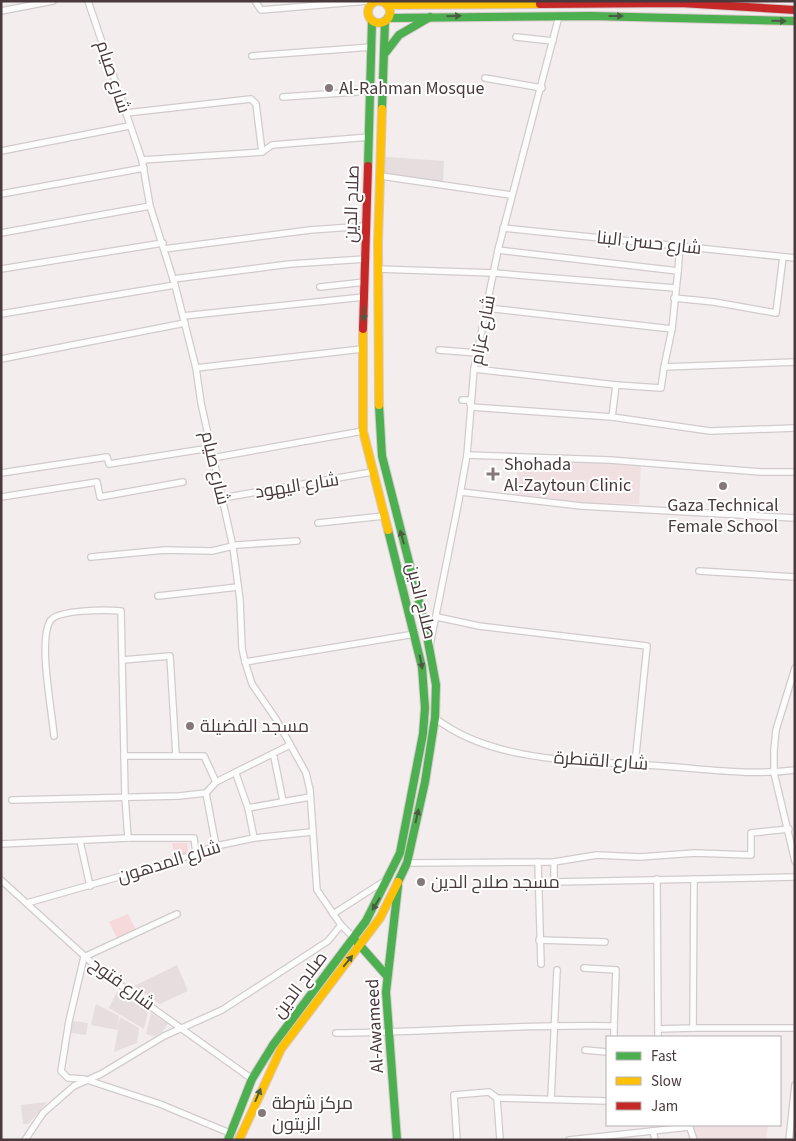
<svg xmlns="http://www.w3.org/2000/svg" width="796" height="1141" font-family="'Source Sans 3',Cairo,sans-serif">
<rect width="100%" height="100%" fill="#f3edee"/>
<!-- industrial -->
<g fill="#e5ddde">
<polygon points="385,157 444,161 443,183 384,179"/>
<polygon points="177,965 188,991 160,1004 134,986"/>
<polygon points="117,992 148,1011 144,1029 109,1008"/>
<polygon points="96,1004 119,1016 117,1030 120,1017 139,1028 137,1043 114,1052 118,1030 91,1025"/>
<polygon points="151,1013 168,1024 162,1032 154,1036 146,1034"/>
<polygon points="73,1021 88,1023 86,1035 71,1033"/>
<polygon points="47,1102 28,1124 23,1124 21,1105"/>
</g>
<!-- education -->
<g fill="#f0e0e2">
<polygon points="519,457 641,465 639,504 578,503 515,495"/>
<polygon points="693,1125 768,1125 766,1140 697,1140"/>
</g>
<!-- sand -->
<g fill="#f5d9db">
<polygon points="172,843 187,843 189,853 175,857"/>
<polygon points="128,914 136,930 117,938 109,922"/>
</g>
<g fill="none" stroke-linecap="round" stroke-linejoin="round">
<!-- street casing -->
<g stroke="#d1cbcc" stroke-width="8">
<g id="street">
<polyline points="88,1 142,160 150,206 175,285 196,368 201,403 233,547 240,600 242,648 245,662 252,684 276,719 306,773 310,790 317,890 341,925"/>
<polyline points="255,1 261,10 368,1"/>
<polyline points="1,11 53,1"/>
<polyline points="516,37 553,41"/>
<polyline points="252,56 372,47"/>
<polyline points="485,78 542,88"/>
<polyline points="283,97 371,91"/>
<polyline points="126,113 251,99 256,104 262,152"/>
<polyline points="1,151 129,126"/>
<polyline points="142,160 262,152 272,145 370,137"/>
<polyline points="381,176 511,195"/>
<polyline points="1,194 144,168"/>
<polyline points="503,228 795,258"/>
<polyline points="1,233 150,206"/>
<polyline points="164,249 310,230 366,226"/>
<polyline points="498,250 678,271 672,329"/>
<polyline points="1,269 163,243"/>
<polyline points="378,269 494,273 675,288"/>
<polyline points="678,271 680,245"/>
<polyline points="173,279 290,264 365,259"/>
<polyline points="320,287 365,282"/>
<polyline points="674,298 714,302 776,313 783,257"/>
<polyline points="487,308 672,329 664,367 795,362"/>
<polyline points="1,314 175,285"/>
<polyline points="183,316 364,297"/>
<polyline points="439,350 477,353"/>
<polyline points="1,359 185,323"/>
<polyline points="196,368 362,349"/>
<polyline points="474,369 616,385 612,417 710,431 795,428"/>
<polyline points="616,385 661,388 664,367"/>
<polyline points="462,400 469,400 471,407 612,417"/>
<polyline points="467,455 610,460 761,472 795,472"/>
<polyline points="212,458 363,431"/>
<polyline points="1,473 107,457 109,464 210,448"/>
<polyline points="461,492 581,506 795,518"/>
<polyline points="1,497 97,482 100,497 183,482"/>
<polyline points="222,498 372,472"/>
<polyline points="318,523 384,516"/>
<polyline points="91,557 165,550 212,551 237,545 297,541"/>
<polyline points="699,571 795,577"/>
<polyline points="158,596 238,587"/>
<polyline points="437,617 479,626 647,646 635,764"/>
<polyline points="430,645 459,500 467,455 474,369 498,250 559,16"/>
<polyline points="123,660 170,656 176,755"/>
<polyline points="245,662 415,634"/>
<polyline points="795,668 776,730 774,750 774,773 795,861"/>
<path d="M435 718C495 765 589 760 662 766 707 769 750 776 795 770"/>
<path d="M54 736C52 710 38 642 50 621 58 609 107 610 121 611L125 797 128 838"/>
<polyline points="124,756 204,756 216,782"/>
<polyline points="274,757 283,801"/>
<polyline points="236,774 248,808 254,838"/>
<polyline points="206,793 216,846"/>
<polyline points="12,800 179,796 206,793 216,782 290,745"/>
<polyline points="248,808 310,797"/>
<polyline points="80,841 90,886"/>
<polyline points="1,844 128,838 194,838 196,853"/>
<polyline points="538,862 541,964"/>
<polyline points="554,862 554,882 795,877"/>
<polyline points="407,863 554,862 597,855 640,857 695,853 751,855 751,833 789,829"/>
<polyline points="657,879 658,1037"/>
<polyline points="1,880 102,972 252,1079"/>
<polyline points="27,903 171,862 216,846 254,838 312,832"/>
<polyline points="177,914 84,957 69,1021 61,1071 68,1078 84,1079 160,1104 232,1134"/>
<polyline points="333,914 386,880"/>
<polyline points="539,940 605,942"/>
<polyline points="614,1026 614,1037"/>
<polyline points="693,1028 795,1028"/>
<polyline points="658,1029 693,1028 694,879"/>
<path d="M336 1033C429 1032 521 1024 614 1026L616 970 584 968"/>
<polyline points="585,1050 607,1052"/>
<polyline points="497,1098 500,1140"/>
<polyline points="551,1099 557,970"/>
<polyline points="689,1125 694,1140"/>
<polyline points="653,1131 655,1140"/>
<polyline points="25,1140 43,1113 74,1086 101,1074 164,1036 222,1010 328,941 341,925 354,938"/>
<polyline points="457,1140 454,1095 489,1092 497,1098 607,1101"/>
<polyline points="569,1140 689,1127"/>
<polyline points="789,1140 795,1085"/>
</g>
</g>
<!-- fast casing -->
<g stroke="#d7cacc" stroke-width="10">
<g id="fast">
<polyline points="388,18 591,16 795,21"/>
<polyline points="386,52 399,35 430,17"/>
<polyline points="382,109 385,21"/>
<polyline points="368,166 372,21"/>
<polyline points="379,405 382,456 425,625 436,685 435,718 425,782 407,863 398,882"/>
<polyline points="357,942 387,976"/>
<polyline points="228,1140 252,1079 273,1045 366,921 400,853 423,734 425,708 422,667 388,530"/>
<polyline points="397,1140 386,992 398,886"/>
</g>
</g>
<!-- slow casing -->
<g stroke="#d7cacc" stroke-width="10">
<g id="slow">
<circle cx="379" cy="12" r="11"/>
<polyline points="387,5 540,4"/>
<polyline points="363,329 363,431 388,530"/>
<polyline points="379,405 378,243 382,109"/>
<polyline points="239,1140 281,1049 380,918 398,882"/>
</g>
</g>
<!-- jam casing -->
<g stroke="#d7cacc" stroke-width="10">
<g id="jam">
<polyline points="540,4 680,3 795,10"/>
<polyline points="363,329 368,166"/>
</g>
</g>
<!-- street -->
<use href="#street" stroke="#fdfcfc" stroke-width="5.5"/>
<!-- fast -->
<use href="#fast" stroke="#4caf50" stroke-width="8"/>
<!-- slow -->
<use href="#slow" stroke="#ffc107" stroke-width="8"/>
<!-- jam -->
<use href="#jam" stroke="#c62828" stroke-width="8"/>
</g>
<!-- one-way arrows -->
<defs><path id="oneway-solid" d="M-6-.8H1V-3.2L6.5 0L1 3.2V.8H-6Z" transform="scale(1.25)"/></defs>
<g fill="#4a5c42">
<use href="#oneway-solid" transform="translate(454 16) rotate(-2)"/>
<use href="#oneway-solid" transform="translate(616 16)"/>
<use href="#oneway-solid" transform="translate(779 21) rotate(2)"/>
<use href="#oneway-solid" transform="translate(364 314) rotate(92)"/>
<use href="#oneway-solid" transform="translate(402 537) rotate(-105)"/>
<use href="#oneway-solid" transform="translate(421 662) rotate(79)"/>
<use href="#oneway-solid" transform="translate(417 816) rotate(-77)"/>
<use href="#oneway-solid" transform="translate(376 904) rotate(121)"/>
<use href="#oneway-solid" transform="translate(348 961) rotate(-51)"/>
<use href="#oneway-solid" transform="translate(258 1095) rotate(-67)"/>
</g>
<!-- markers -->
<g fill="#84787a" stroke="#fff" stroke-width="2">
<circle cx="329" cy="88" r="5"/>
<path d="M490.5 466.5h5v5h5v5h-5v5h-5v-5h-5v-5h5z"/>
<circle cx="723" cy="486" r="5"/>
<circle cx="190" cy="726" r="5"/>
<circle cx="421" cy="882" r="5"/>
<circle cx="262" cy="1113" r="5"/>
</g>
<g text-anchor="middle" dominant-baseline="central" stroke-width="4" stroke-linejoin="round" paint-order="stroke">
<!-- street labels -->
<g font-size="18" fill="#49393c" stroke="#fff">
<text transform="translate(113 77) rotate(72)">شارع صيام</text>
<text transform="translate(352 204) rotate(-88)">صلاح الدين</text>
<text transform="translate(649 243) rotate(6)">شارع حسن البنا</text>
<text transform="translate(483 330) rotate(-79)">شارع عزام</text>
<text transform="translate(215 468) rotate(77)">شارع صيام</text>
<text transform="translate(297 486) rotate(-9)">شارع اليهود</text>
<text transform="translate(421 601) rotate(76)">صلاح الدين</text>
<text transform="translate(601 761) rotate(4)">شارع القنطرة</text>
<text transform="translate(169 862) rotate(-17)">شارع المدهون</text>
<text transform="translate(122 984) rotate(36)">شارع فتوح</text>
<text transform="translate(300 985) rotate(-53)">صلاح الدين</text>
<text transform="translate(375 1026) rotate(-93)">Al-Awameed</text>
</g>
<!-- poi labels -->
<g font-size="18" fill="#49393c" stroke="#fff" text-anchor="start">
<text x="339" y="88">Al-Rahman Mosque</text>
<text x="504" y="464">Shohada<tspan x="504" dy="21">Al-Zaytoun Clinic</tspan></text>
<text x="723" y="505" text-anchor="middle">Gaza Technical<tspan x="723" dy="21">Female School</tspan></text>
<text x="200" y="726">مسجد الفضيلة</text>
<text x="431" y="882">مسجد صلاح الدين</text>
<text x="272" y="1103">مركز شرطة<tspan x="272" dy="21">الزيتون</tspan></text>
</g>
</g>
<!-- border -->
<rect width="796" height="1141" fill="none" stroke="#49393c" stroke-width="5"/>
<!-- legend -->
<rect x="606" y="1036" width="175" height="90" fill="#ffffff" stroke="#b6b0b1"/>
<rect x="616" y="1052" width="25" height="8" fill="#4caf50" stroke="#b6b0b1"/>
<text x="651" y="1061" font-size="15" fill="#49393c">Fast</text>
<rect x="616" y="1077" width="25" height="8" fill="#ffc107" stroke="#b6b0b1"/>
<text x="651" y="1086" font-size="15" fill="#49393c">Slow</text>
<rect x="616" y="1102" width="25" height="8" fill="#c62828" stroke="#b6b0b1"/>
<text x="651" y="1111" font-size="15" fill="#49393c">Jam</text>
</svg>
